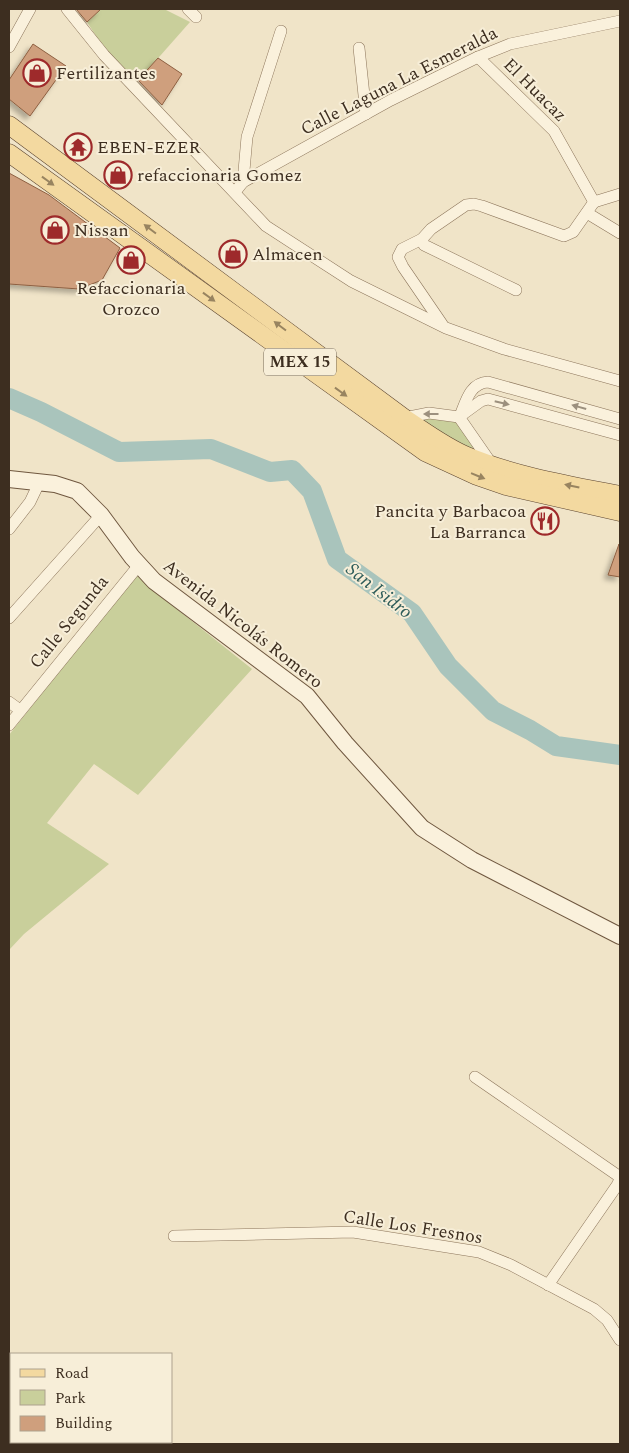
<svg xmlns="http://www.w3.org/2000/svg" width="629" height="1453" font-family="Spectral,serif">
<defs>
<filter id="shadow"><feDropShadow dx="-4" dy="4" stdDeviation="2.5" flood-color="#0004"/></filter>
</defs>
<rect width="100%" height="100%" fill="#f0e4c8"/>
<!-- green -->
<g fill="#c9cf9b">
<polygon points="101,9 164,9 190,22 137,82 107,53 87,22"/>
<polygon points="431,417 457,420 484,459 414,419"/>
<polygon points="137,573 163,598 252,669 138,795 94,764 47,823 109,864 24,934 9,950 9,735"/>
</g>
<g fill="none" stroke-linecap="round" stroke-linejoin="round">
<!-- river -->
<polyline stroke="#a9c4bc" stroke-width="20" points="9,398 41,412 119,452 211,449 270,472 292,470 312,491 337,559 412,613 448,666 493,711 530,730 556,746 620,755"/>
</g>
<!-- building -->
<g fill="#cf9f7d" stroke="#8d5f41" filter="url(#shadow)">
<polygon points="76,9 101,9 87,22"/>
<polygon points="33,44 66,66 30,116 9,99 9,80"/>
<polygon points="158,58 182,74 162,105 138,80"/>
<polygon points="9,173 49,195 120,248 102,280 79,289 9,284"/>
<polygon points="619,544 620,577 608,575"/>
</g>
<g fill="none" stroke-linecap="round" stroke-linejoin="round">
<!-- street casing -->
<g stroke="#8d765c" stroke-width="12">
<g id="street">
<polyline points="67,9 104,55 266,226 351,281 446,328 504,349 620,381"/>
<polyline points="188,9 196,17"/>
<polyline points="9,47 30,9"/>
<polyline points="359,48 366,114"/>
<polyline points="478,57 554,131 594,202"/>
<polyline points="243,182 247,137 281,31"/>
<polyline points="235,192 243,182 391,100 478,57 510,44 620,21"/>
<polyline points="594,202 620,194"/>
<polyline points="587,213 620,233"/>
<polyline points="422,239 424,245 516,290"/>
<polyline points="442,324 403,267 398,257 402,249 422,239 431,229 466,205 474,204 482,206 564,236 573,232 594,202"/>
<path d="M460 416C466 401 470 383 488 382L620 419"/>
<polyline points="459,417 493,466"/>
<polyline points="404,418 429,413 459,417 481,401 488,399 620,435"/>
<polyline points="9,529 30,502 40,481"/>
<polyline points="9,618 101,515"/>
<polyline points="9,702 20,710"/>
<polyline points="9,725 139,565"/>
<polyline points="475,1077 620,1177 618,1184 548,1285"/>
<polyline points="174,1236 353,1232 479,1252 511,1265 594,1309 607,1320 620,1340"/>
</g>
</g>
<!-- secondary casing -->
<g stroke="#6f573f" stroke-width="18">
<polyline id="secondary" points="9,479 55,484 77,491 101,515 132,557 154,581 307,696 345,743 422,828 472,860 620,936"/>
</g>
<!-- primary casing -->
<g stroke="#5b4430" stroke-width="19">
<g id="primary">
<path d="M9 125 404 418C424 431 445 447 467 456 515 476 569 485 620 495"/>
<polyline points="9,153 425,452 477,476 506,486 620,512"/>
</g>
</g>
<!-- street -->
<use href="#street" stroke="#faf1dc" stroke-width="11"/>
<!-- secondary -->
<use href="#secondary" stroke="#faf1dc" stroke-width="16"/>
<!-- primary -->
<use href="#primary" stroke="#f3d9a0" stroke-width="18"/>
</g>
<!-- one-way arrows -->
<defs><path id="oneway-solid" d="M-6-.8H1V-3.2L6.5 0L1 3.2V.8H-6Z" transform="scale(1.25)"/></defs>
<g fill="#988460">
<use href="#oneway-solid" transform="translate(48 181) rotate(36)"/>
<use href="#oneway-solid" transform="translate(150 229) rotate(-143)"/>
<use href="#oneway-solid" transform="translate(209 297) rotate(36)"/>
<use href="#oneway-solid" transform="translate(280 326) rotate(-143)"/>
<use href="#oneway-solid" transform="translate(341 392) rotate(36)"/>
<use href="#oneway-solid" transform="translate(478 476) rotate(22)"/>
<use href="#oneway-solid" transform="translate(572 486) rotate(-168)"/>
</g>
<g fill="#9c907e">
<use href="#oneway-solid" transform="translate(502 403) rotate(13)"/>
<use href="#oneway-solid" transform="translate(579 407) rotate(-164)"/>
<use href="#oneway-solid" transform="translate(431 414) rotate(-180)"/>
</g>
<!-- icons -->
<defs>
<g id="shop-ring" transform="scale(1.4375)"><circle r="9.5" fill="#f7eed8" stroke="#9e2a2b" stroke-width="1.5"/><path d="M-5-2.5h2.3a2.7 3.5 0 0 1 5.4 0H5L5.5 6h-11ZM-1.5-2.5h3a1.5 2.3 0 0 0-3 0Z" fill="#9e2a2b"/></g>
<g id="temple-ring" transform="scale(1.4375)"><circle r="9.5" fill="#f7eed8" stroke="#9e2a2b" stroke-width="1.5"/><path d="M0-6L5-2H3V0L6.5 2.5H4V6H1.5V3h-3V6H-4V2.5H-6.5L-3 0V-2H-5Z" fill="#9e2a2b"/></g>
<g id="restaurant-ring" transform="scale(1.4375)"><circle r="9.5" fill="#f7eed8" stroke="#9e2a2b" stroke-width="1.5"/><path d="M-5-6h1v4h1v-4h1v4h1v-4h1v5L-1.5 .5V6h-2V.5L-5-1ZM5-6V6H3V1.5H1.5Q1.5-4 5-6Z" fill="#9e2a2b"/></g>
</defs>
<g fill-rule="evenodd">
<use href="#shop-ring" x="37" y="73"/>
<use href="#temple-ring" x="78" y="147"/>
<use href="#shop-ring" x="118" y="175"/>
<use href="#shop-ring" x="55" y="230"/>
<use href="#shop-ring" x="233" y="254"/>
<use href="#shop-ring" x="131" y="260"/>
<use href="#restaurant-ring" x="545" y="521"/>
</g>
<g text-anchor="middle" dominant-baseline="central" stroke-width="4" stroke-linejoin="round" paint-order="stroke">
<!-- shield labels -->
<rect fill="#f7eed8" stroke="#756857" stroke-width="1" x="264" y="348.5" width="72" height="27" rx="4"/>
<g font-size="16" font-weight="bold" fill="#3d2e20">
<text x="300" y="362">MEX 15</text>
</g>
<!-- poi labels -->
<g font-size="18" fill="#3d2e20" stroke="#f7eed8" text-anchor="start">
<text x="56" y="73">Fertilizantes</text>
<text x="97" y="147">EBEN-EZER</text>
<text x="137" y="175">refaccionaria Gomez</text>
<text x="74" y="230">Nissan</text>
<text x="252" y="254">Almacen</text>
<text x="131" y="288" text-anchor="middle">Refaccionaria<tspan x="131" dy="21">Orozco</tspan></text>
<text x="526" y="511" text-anchor="end">Pancita y Barbacoa<tspan x="526" dy="21">La Barranca</tspan></text>
</g>
<!-- street labels -->
<g font-size="18" fill="#3d2e20" stroke="#f7eed8">
<text transform="translate(399 81) rotate(-27)">Calle Laguna La Esmeralda</text>
<text transform="translate(535 90) rotate(45)">El Huacaz</text>
<text transform="translate(69 622) rotate(-51)">Calle Segunda</text>
<text transform="translate(243 624) rotate(38)">Avenida Nicolás Romero</text>
<text transform="translate(413 1227) rotate(9)">Calle Los Fresnos</text>
</g>
<!-- water labels -->
<g font-size="19" font-style="italic" fill="#2f5d5a" stroke="#f7eed8">
<text transform="translate(379 591) rotate(38)">San Isidro</text>
</g>
</g>
<!-- border -->
<rect width="629" height="1453" fill="none" stroke="#3d2e20" stroke-width="20"/>
<!-- legend -->
<rect x="10" y="1353" width="162" height="90" fill="#f7eed8" stroke="#ada18e"/>
<rect x="20" y="1369" width="25" height="8" fill="#f3d9a0" stroke="#ada18e"/>
<text x="55" y="1378" font-size="15" fill="#3d2e20">Road</text>
<rect x="20" y="1390" width="25" height="15" fill="#c9cf9b" stroke="#ada18e"/>
<text x="55" y="1403" font-size="15" fill="#3d2e20">Park</text>
<rect x="20" y="1416" width="25" height="15" fill="#cf9f7d" stroke="#ada18e"/>
<text x="55" y="1428" font-size="15" fill="#3d2e20">Building</text>
</svg>
